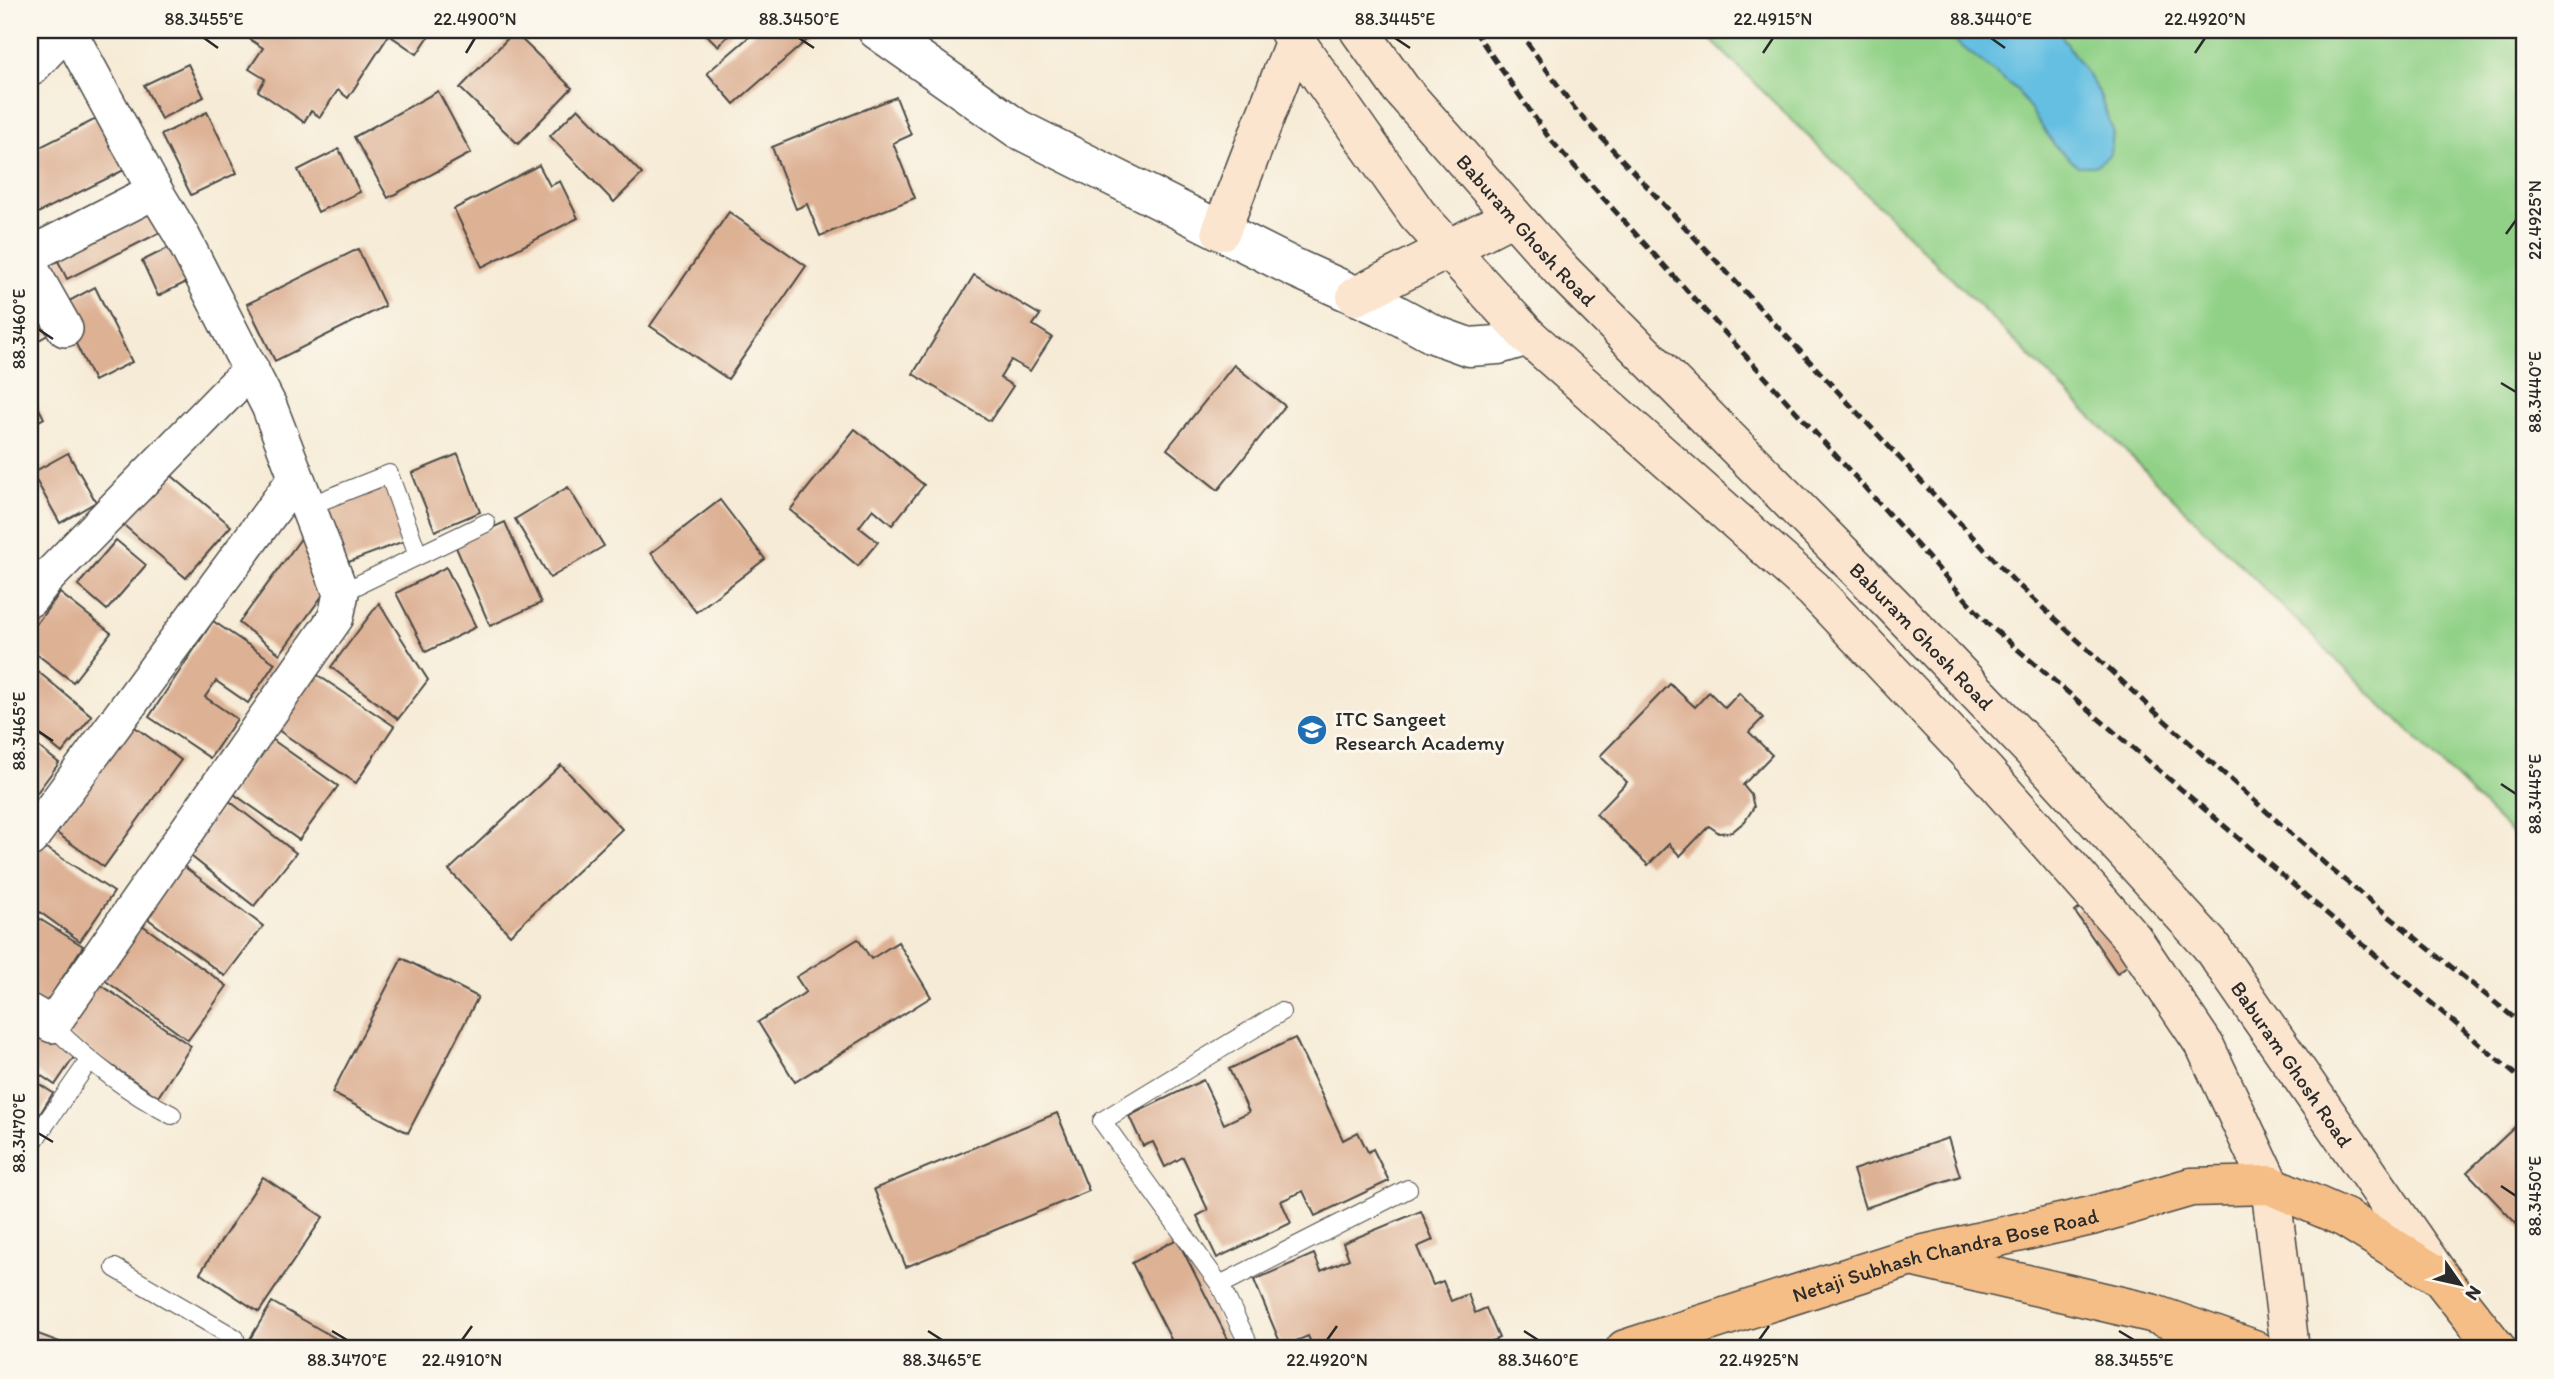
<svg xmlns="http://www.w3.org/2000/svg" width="2554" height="1379" font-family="Itim,sans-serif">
<rect width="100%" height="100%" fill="#fbf7ec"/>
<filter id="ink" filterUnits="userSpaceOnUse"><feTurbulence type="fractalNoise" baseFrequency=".0143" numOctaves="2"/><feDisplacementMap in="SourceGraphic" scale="14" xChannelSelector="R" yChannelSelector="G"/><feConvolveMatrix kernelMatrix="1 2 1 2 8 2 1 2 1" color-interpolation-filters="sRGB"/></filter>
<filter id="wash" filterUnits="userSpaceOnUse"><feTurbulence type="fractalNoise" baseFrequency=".00686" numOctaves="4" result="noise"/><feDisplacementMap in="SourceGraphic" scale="28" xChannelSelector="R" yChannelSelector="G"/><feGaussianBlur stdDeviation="1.57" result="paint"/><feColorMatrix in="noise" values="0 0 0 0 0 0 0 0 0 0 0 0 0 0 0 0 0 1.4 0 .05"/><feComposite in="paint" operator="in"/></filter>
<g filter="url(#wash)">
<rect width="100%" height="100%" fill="#f6ebd6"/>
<!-- green -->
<polygon fill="#91d187" stroke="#5e7e59" stroke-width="2" points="1701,30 2524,30 2524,846"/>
<!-- water -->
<polygon fill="#65bfe2" stroke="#487586" stroke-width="2" points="1941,30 2058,30 2098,91 2113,131 2111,154 2095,166 2078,166 2056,147 2017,90"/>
<g id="blocks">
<!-- building -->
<g fill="#ddb194">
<polygon points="30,30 42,30 30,51"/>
<polygon points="249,30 433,30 417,54 389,35 348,98 338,90 320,117 311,111 304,122 258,91 265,79 249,69 263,48 245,36"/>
<polygon points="702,30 734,30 718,46"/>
<polygon points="757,30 810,30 814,34 734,104 707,73"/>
<polygon points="514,32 572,88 518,144 460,88"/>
<polygon points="188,64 204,97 161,119 144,85"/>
<polygon points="438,91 471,153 388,198 354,137"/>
<polygon points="896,97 911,135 893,143 915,198 820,236 807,204 796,209 772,147"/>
<polygon points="578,108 642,174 614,202 550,136"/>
<polygon points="207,112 237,173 191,195 161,135"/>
<polygon points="106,114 132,166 30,217 30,152"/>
<polygon points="339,149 360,192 318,212 298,170"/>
<polygon points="539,165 550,186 560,181 578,218 482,267 454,209"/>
<polygon points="150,204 163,231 67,279 53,251"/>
<polygon points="729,212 806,266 728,379 650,326"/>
<polygon points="178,243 195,278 158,296 142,261"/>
<polygon points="358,249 385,306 275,361 247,304"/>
<polygon points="974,275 1040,315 1033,325 1052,337 1030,371 1011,360 1000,378 1013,386 990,421 913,374"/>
<polygon points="30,277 58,329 30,345"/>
<polygon points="95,287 132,362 94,381 58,307"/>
<polygon points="1234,365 1285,406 1218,490 1167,449"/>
<polygon points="30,392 44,418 30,426"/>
<polygon points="855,429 924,485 892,525 873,509 859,527 878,542 858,566 790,510"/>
<polygon points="68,453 96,502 60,523 32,473"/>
<polygon points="458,454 480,512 435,531 412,473"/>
<polygon points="165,470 231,526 186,578 120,522"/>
<polygon points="386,485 407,540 346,563 326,507"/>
<polygon points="568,487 604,546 550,578 515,519"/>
<polygon points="720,500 765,559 696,612 651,553"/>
<polygon points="505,522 541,603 490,626 455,545"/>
<polygon points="302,537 330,585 280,654 239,623"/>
<polygon points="116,540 146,565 107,610 78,585"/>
<polygon points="446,567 476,627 426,652 396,593"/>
<polygon points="60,593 111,633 73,682 30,649 30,632"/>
<polygon points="379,603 428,680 398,719 331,667"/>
<polygon points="213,621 275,663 248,703 216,681 205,697 237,719 210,758 149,717"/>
<polygon points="30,665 92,716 62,753 30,727"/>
<polygon points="316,674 394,726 356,783 278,730"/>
<polygon points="1670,684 1695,707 1709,692 1725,708 1739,693 1763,718 1749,732 1772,755 1743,785 1751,795 1754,807 1745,821 1732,832 1719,833 1709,826 1680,856 1669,844 1648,865 1596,814 1627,782 1600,756"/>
<polygon points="132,725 181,760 104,867 54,831"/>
<polygon points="270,738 338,786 299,840 231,792"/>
<polygon points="30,740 59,763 30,802"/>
<polygon points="561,765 622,829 510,935 449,870"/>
<polygon points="228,800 296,853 254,906 187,853"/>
<polygon points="37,842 114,892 80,941 30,905 30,853"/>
<polygon points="182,865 263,926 225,976 144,916"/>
<polygon points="2089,901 2132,962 2117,973 2075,912"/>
<polygon points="30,913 83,946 45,1005 30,995"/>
<polygon points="142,925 227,986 188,1040 103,979"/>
<polygon points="858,939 871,959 898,942 931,997 795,1082 758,1022 806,992 796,977"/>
<polygon points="402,958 478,997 408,1133 332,1093"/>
<polygon points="98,983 191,1046 158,1097 64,1033"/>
<polygon points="30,1023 76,1054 55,1085 30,1068"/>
<polygon points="1295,1038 1343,1140 1358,1132 1368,1152 1373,1149 1389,1181 1315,1216 1303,1191 1281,1201 1291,1223 1217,1258 1197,1216 1208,1210 1183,1157 1165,1167 1153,1142 1143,1146 1129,1116 1203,1080 1224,1124 1249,1112 1229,1069"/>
<polygon points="30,1078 53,1093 30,1130"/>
<polygon points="1057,1113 1089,1191 906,1267 874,1189"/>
<polygon points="2518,1124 2524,1130 2524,1232 2467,1172"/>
<polygon points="1948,1138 1960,1176 1865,1208 1853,1170"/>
<polygon points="263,1177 323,1217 259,1312 200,1273"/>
<polygon points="1421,1211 1433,1240 1417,1247 1433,1285 1443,1281 1451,1301 1468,1294 1475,1313 1486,1308 1499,1338 1473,1349 1314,1349 1308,1336 1282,1347 1254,1280 1314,1254 1321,1271 1349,1259 1343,1243"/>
<polygon points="1177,1239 1233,1349 1176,1349 1132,1263"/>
<polygon points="272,1302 347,1345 344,1349 244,1349"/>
<polygon points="30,1331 73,1347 72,1349 30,1349"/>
</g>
</g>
</g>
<g filter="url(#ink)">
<use href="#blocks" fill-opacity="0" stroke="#494845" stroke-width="2"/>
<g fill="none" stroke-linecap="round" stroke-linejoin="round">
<!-- service casing -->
<g stroke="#494845" stroke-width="20">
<g id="service">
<polyline points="306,507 389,474 418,555"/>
<polyline points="341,593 486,523"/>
<path d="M52 1025C88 1061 127 1092 172 1115"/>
<polyline points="30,1146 89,1061"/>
<polyline points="115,1268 235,1338 228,1349"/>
<polyline points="1220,1285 1408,1189"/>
<polyline points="1251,1349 1220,1285 1102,1121 1281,1012"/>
</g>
</g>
<!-- minor casing -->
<g stroke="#494845" stroke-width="38">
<g id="minor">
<polyline points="30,69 67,30"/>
<polyline points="30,255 155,191"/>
<polyline points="30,267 65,329"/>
<polyline points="30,599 45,580 251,369"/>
<polyline points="30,839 296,478"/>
<polyline points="30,1012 52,1025 336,617 341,593 269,406 181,234 155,191 68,30"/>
</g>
</g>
<!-- tertiary casing -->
<g stroke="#494845" stroke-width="41">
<polyline id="tertiary" points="877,30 1018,129 1295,268 1390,311 1433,334 1469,347 1498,345 1528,336"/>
</g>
<!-- secondary casing -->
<g stroke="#494845" stroke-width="41">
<g id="secondary">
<polyline points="1288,30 1417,214 1528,336 1813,589 1985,771 2133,939 2205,1046 2270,1185 2290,1349"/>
<path id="s1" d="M1359 30 1401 89 1561 270 1893 605 2034 752 2210 945 2440 1277"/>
<polyline points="1221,231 1295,40"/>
<polyline points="1356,296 1513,216"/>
</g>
</g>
<!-- primary casing -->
<g stroke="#494845" stroke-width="41">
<g id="primary">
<polyline points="1919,1259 2151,1313 2254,1349"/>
<path id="s2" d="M1625 1349 1911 1257 2091 1216 2191 1187 2270 1185 2345 1218 2440 1277 2497 1349"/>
</g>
</g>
<!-- service -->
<use href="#service" stroke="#fff" stroke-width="18"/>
<!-- minor -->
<use href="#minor" stroke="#fff" stroke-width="35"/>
<!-- tertiary -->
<use href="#tertiary" stroke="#fff" stroke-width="38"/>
<!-- secondary -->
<use href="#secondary" stroke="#fbe5cf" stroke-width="38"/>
<!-- primary -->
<use href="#primary" stroke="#f6be87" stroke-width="38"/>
<!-- rail -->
<g stroke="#2b2b2b" stroke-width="5" stroke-dasharray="10 5" stroke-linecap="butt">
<polyline points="1474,30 1549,138 1989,625 2524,1082"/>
<polyline points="1518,30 1575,109 2014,581 2155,712 2332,870 2524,1026"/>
</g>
</g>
</g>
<!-- ticks -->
<path fill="none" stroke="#2b2b2b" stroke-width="2.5" d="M204 38 218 48M799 38 814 48M1395 38 1410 48M1991 38 2005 48M466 53 475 38M1763 53 1773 38M2195 53 2205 38M2506 234 2516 220M38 329 53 339M2501 383 2516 392M38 731 53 741M2501 784 2516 794M38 1133 53 1142M2501 1186 2516 1196M332 1331 347 1340M928 1331 942 1340M1524 1331 1538 1340M2119 1331 2134 1340M462 1340 472 1326M1327 1340 1337 1326M1759 1340 1769 1326"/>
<!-- icons -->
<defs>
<g id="university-disc" transform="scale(1.575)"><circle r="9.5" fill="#1f6fb2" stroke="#fbf7ec"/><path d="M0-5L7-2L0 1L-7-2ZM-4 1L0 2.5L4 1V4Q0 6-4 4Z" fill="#fff"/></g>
</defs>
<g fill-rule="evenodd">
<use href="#university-disc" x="1312" y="730"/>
</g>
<g text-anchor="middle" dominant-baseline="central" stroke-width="6" stroke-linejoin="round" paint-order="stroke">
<!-- street labels -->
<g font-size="21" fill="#2b2b2b" stroke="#fbf7ec">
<text stroke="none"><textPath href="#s1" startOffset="261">Baburam Ghosh Road</textPath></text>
<text stroke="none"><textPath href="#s1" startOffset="828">Baburam Ghosh Road</textPath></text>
<text stroke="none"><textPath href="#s1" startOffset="1395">Baburam Ghosh Road</textPath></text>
<text stroke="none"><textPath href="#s2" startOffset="334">Netaji Subhash Chandra Bose Road</textPath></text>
</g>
<!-- poi labels -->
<g font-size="21" fill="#2b2b2b" stroke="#fbf7ec" text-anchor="start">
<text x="1335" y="718">ITC Sangeet<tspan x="1335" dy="24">Research Academy</tspan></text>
</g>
</g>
<!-- margin -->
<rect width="2554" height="1379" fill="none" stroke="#fbf7ec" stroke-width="77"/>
<!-- north arrow -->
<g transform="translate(2460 1284) rotate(124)" stroke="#fbf7ec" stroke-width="5" paint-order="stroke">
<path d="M0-5L12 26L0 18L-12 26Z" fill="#2b2b2b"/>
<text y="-10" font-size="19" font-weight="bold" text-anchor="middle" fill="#2b2b2b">N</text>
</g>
<rect x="38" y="38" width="2478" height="1302" fill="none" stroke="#2b2b2b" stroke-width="2.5"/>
<g font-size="18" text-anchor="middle" fill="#2b2b2b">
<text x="204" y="25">88.3455°E</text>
<text x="475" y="25">22.4900°N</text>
<text x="799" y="25">88.3450°E</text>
<text x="1395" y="25">88.3445°E</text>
<text x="1773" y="25">22.4915°N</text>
<text x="1991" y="25">88.3440°E</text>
<text x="2205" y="25">22.4920°N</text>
<text transform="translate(2535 220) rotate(-90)" y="6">22.4925°N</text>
<text transform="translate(19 329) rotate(-90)" y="6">88.3460°E</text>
<text transform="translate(2535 392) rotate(-90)" y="6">88.3440°E</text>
<text transform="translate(19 731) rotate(-90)" y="6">88.3465°E</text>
<text transform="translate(2535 794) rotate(-90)" y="6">88.3445°E</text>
<text transform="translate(19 1133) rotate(-90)" y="6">88.3470°E</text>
<text transform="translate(2535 1196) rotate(-90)" y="6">88.3450°E</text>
<text x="347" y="1366">88.3470°E</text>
<text x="462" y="1366">22.4910°N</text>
<text x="942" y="1366">88.3465°E</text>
<text x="1327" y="1366">22.4920°N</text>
<text x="1538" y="1366">88.3460°E</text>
<text x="1759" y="1366">22.4925°N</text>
<text x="2134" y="1366">88.3455°E</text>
</g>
</svg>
